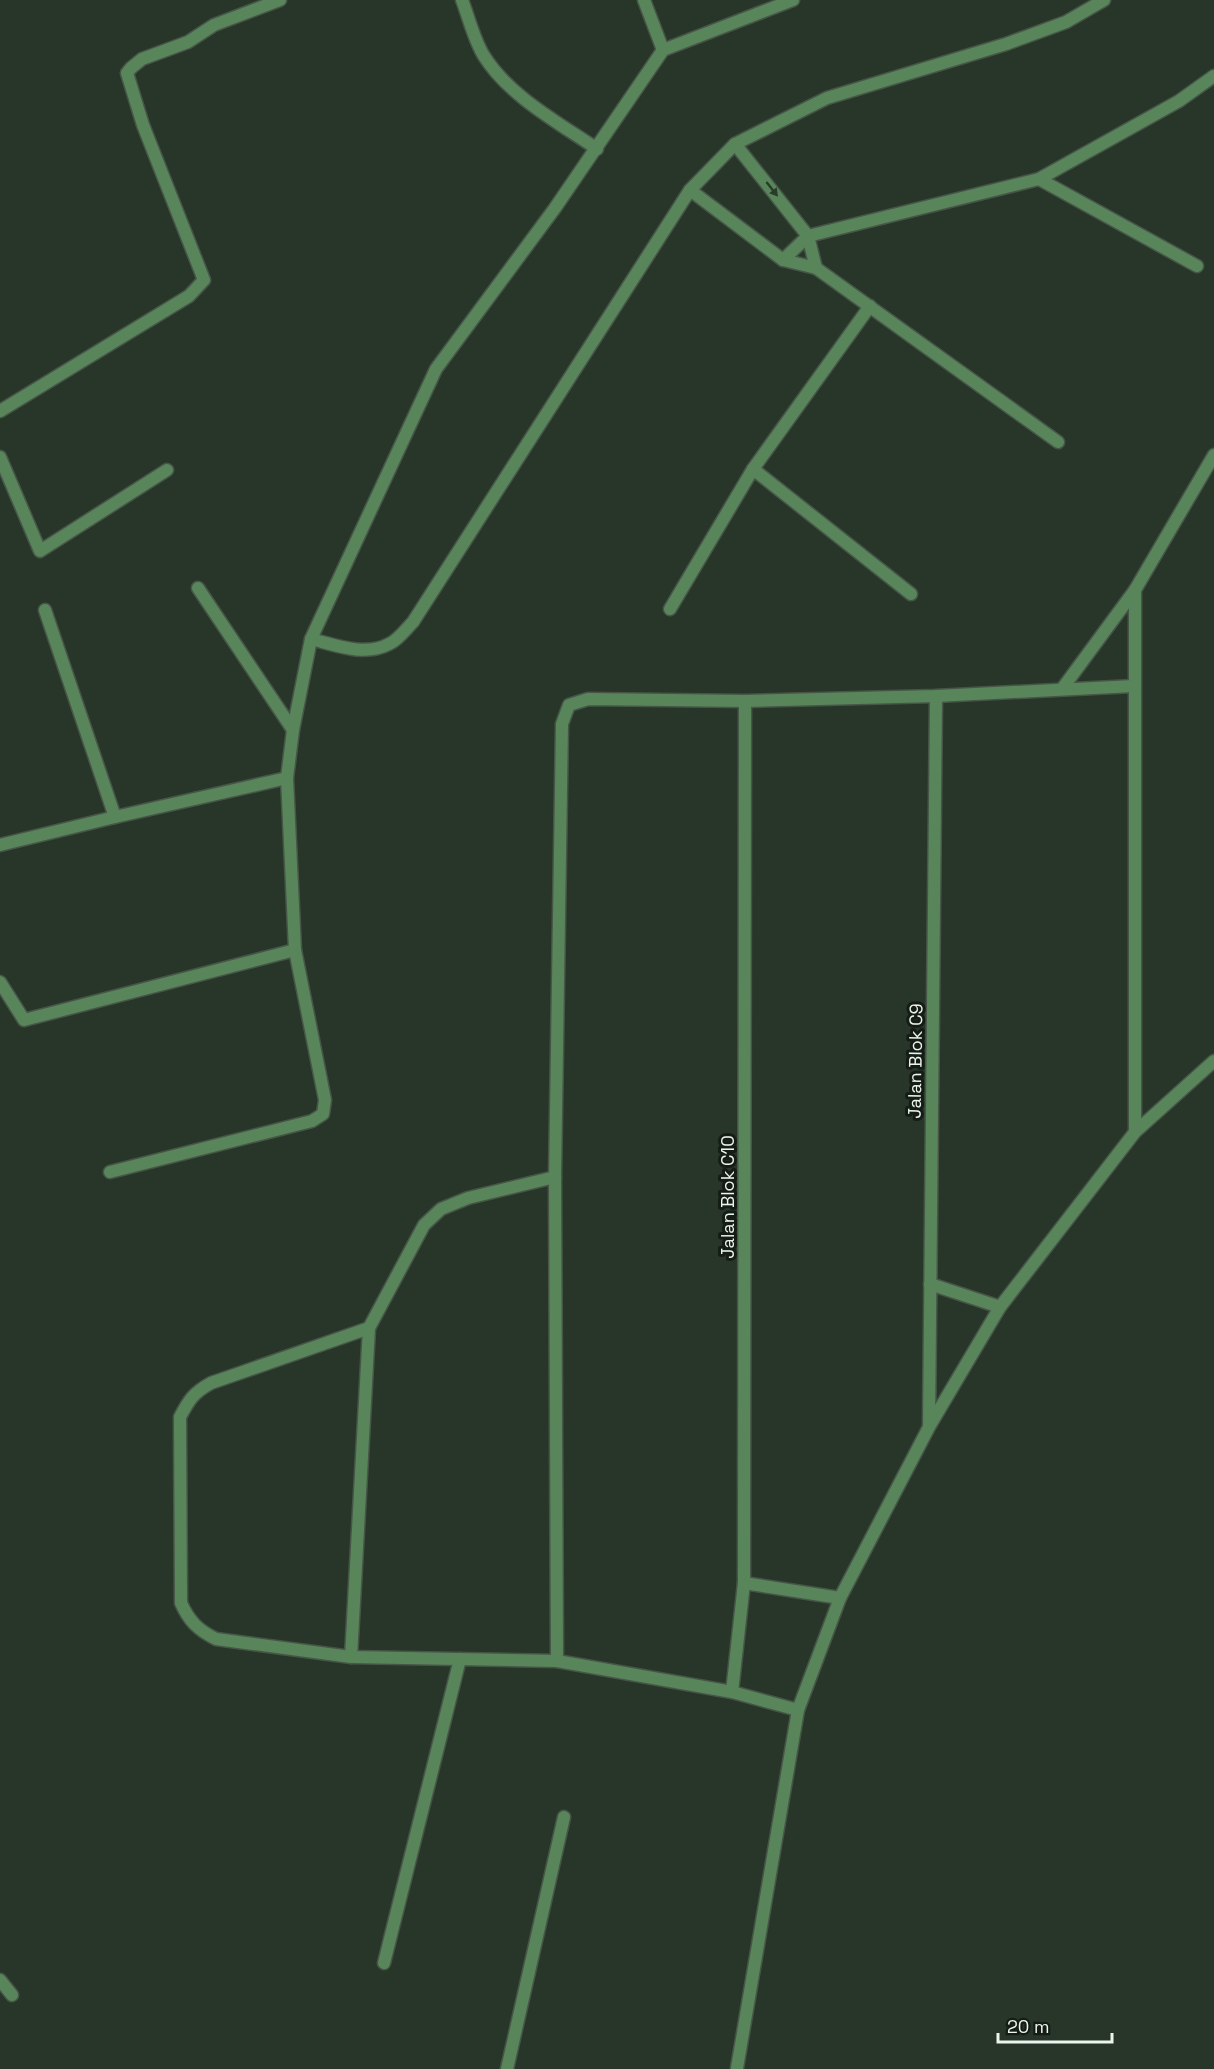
<svg xmlns="http://www.w3.org/2000/svg" width="1214" height="2069" font-family="'Space Grotesk',sans-serif">
<rect width="100%" height="100%" fill="#273628"/>
<g fill="none" stroke-linecap="round" stroke-linejoin="round">
<!-- service casing -->
<g stroke="#465547" stroke-width="15">
<polyline id="service" points="0,1980 12,1995"/>
</g>
<!-- minor casing -->
<g stroke="#465547" stroke-width="15">
<g id="minor">
<path d="M462 0C469 18 474 40 484 56 509 96 559 123 597 149"/>
<polyline points="644,0 663,50"/>
<polyline points="735,144 808,236 816,268"/>
<polyline points="1039,179 1197,266"/>
<polyline points="690,190 783,260 816,268 1058,442"/>
<polyline points="783,260 808,236 1039,179 1179,101 1214,76"/>
<polyline points="0,411 189,296 204,280 143,125 127,73 131,68 142,59 188,42 214,25 280,0"/>
<polyline points="0,457 40,551 167,470"/>
<polyline points="753,469 911,594"/>
<polyline points="198,588 293,730"/>
<polyline points="670,609 753,469 870,306"/>
<polyline points="45,610 115,817"/>
<path d="M311 639C335 645 365 657 389 644 398 640 406 629 413 622L690 190 735 144 827 98 1006 44 1066 22 1104 0"/>
<polyline points="1062,689 1135,590"/>
<polyline points="0,845 115,817 287,778"/>
<polyline points="0,982 24,1020 295,950"/>
<polyline points="1135,1132 1135,590 1214,455"/>
<polyline points="110,1172 312,1121 323,1114 325,1100 295,950 287,778 293,730 311,639 436,369 555,208 663,50 793,0"/>
<path d="M555 1177 468 1198 441 1209 424 1225 369 1328 211 1383C193 1393 189 1400 180 1417L181 1603C189 1621 198 1630 216 1639L351 1657 557 1661 732 1692 798 1710"/>
<polyline points="930,1284 1000,1307"/>
<polyline points="929,1425 936,696"/>
<polyline points="744,1583 840,1598"/>
<polyline points="351,1657 369,1328"/>
<polyline points="557,1661 555,1177 562,724 569,705 588,699 745,701 936,696 1134,686"/>
<polyline points="732,1692 744,1583 745,701"/>
<polyline points="384,1963 460,1659"/>
<polyline points="737,2068 798,1710 840,1598 929,1427 1000,1307 1135,1132 1214,1061"/>
<polyline points="507,2069 564,1817"/>
</g>
</g>
<!-- service -->
<use href="#service" stroke="#59855b" stroke-width="12"/>
<!-- minor -->
<use href="#minor" stroke="#59855b" stroke-width="12"/>
</g>
<!-- one-way arrows -->
<defs><path id="oneway-solid" d="M-6-.8H1V-3.2L6.5 0L1 3.2V.8H-6Z" transform="scale(1.5)"/></defs>
<use fill="#293c2a" href="#oneway-solid" transform="translate(772 189) rotate(52)"/>
<g text-anchor="middle" dominant-baseline="central" stroke-width="6" stroke-linejoin="round" paint-order="stroke">
<!-- street labels -->
<g font-size="18" fill="#ebf5eb" stroke="#151c15">
<text transform="translate(915 1061) rotate(-89)">Jalan Blok C9</text>
<text transform="translate(727 1197) rotate(-90)">Jalan Blok C10</text>
</g>
</g>
<!-- scale -->
<path d="M998 2033v9h114v-9" fill="none" stroke="#ebf5eb" stroke-width="3"/>
<text x="1007" y="2033" font-size="18" fill="#ebf5eb" stroke="#151c15" stroke-width="4.5" paint-order="stroke">20 m</text>
</svg>
